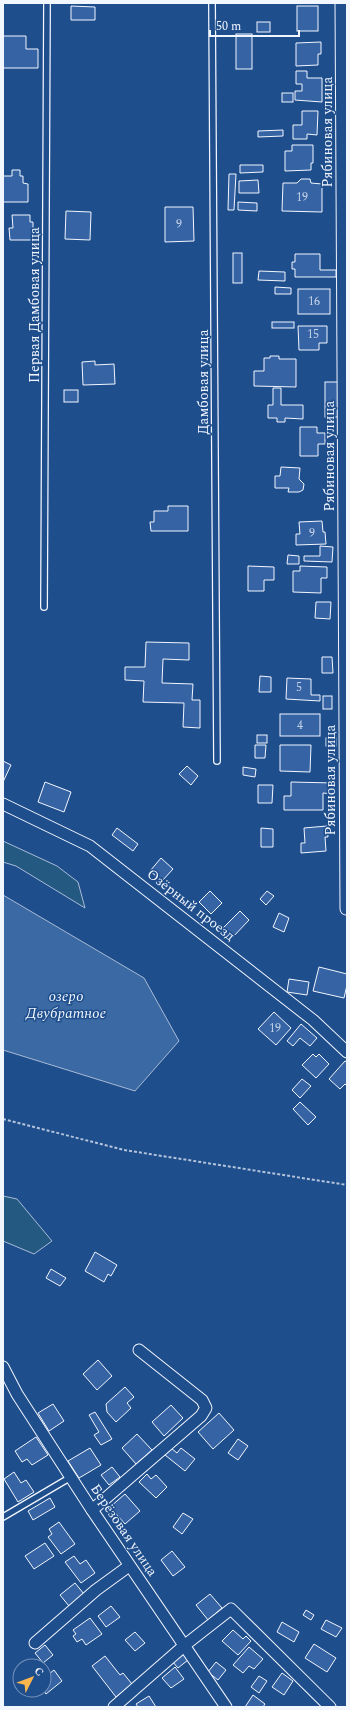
<svg xmlns="http://www.w3.org/2000/svg" width="350" height="1710" font-family="Spectral,serif">
<rect width="100%" height="100%" fill="#1f4e8c"/>
<!-- green -->
<g fill="#245a82" stroke="#a8bbd7">
<polygon points="3,841 57,866 78,882 85,908 16,866 3,862"/>
<polygon points="3,1196 17,1199 52,1241 34,1254 3,1241"/>
</g>
<!-- water -->
<polygon fill="#3b69a3" stroke="#a8bbd7" points="3,895 144,978 179,1041 135,1091 3,1050"/>
<!-- building -->
<g fill="#3563a3" stroke="#f2f6ff">
<polygon points="71,6 95,7 95,20 71,20"/>
<rect x="297" y="6" width="21" height="25"/>
<rect x="257" y="22" width="13" height="10"/>
<rect x="236" y="34" width="16" height="35"/>
<polygon points="3,36 26,36 26,49 38,49 38,68 3,68"/>
<polygon points="321,42 321,54 318,54 318,65 296,66 296,43"/>
<polygon points="296,71 307,71 307,78 322,78 322,102 295,100 295,91 302,91 302,84 296,84"/>
<rect x="282" y="93" width="11" height="9"/>
<polygon points="302,111 318,111 317,135 307,134 307,139 293,139 293,125 302,125"/>
<polygon points="283,130 283,136 258,137 258,131"/>
<polygon points="292,145 313,145 313,163 311,163 311,170 285,171 285,151 292,151"/>
<polygon points="240,165 263,165 263,172 240,173"/>
<polygon points="12,170 20,170 20,176 23,176 23,183 28,184 28,202 3,202 3,176 12,176"/>
<polygon points="229,174 236,174 234,210 228,210"/>
<polygon points="301,179 310,179 311,183 322,184 322,212 282,211 283,183 297,183"/>
<polygon points="258,180 259,193 239,193 239,181"/>
<polygon points="238,202 257,203 257,211 238,210"/>
<polygon points="165,207 193,207 194,241 165,242"/>
<polygon points="66,211 91,212 90,240 65,239"/>
<polygon points="12,215 30,215 30,222 33,222 33,240 10,240 9,228 13,228"/>
<rect x="233" y="253" width="9" height="30"/>
<polygon points="295,254 320,254 320,270 336,270 336,277 295,277 295,269 292,269 292,262 295,262"/>
<polygon points="259,271 285,272 285,281 258,280"/>
<polygon points="275,287 291,288 291,294 275,294"/>
<rect x="298" y="289" width="32" height="25"/>
<rect x="272" y="322" width="22" height="6"/>
<polygon points="298,326 327,326 327,343 319,343 319,350 299,350"/>
<polygon points="270,356 279,356 279,359 296,359 296,387 254,386 254,371 264,371 264,358 270,358"/>
<polygon points="95,361 95,365 114,364 115,384 83,385 82,362"/>
<rect x="325" y="382" width="13" height="35"/>
<polygon points="273,388 281,388 281,405 303,405 303,419 285,418 285,422 277,422 277,418 268,418 268,405 273,405"/>
<rect x="64" y="390" width="14" height="12"/>
<polygon points="300,427 317,427 317,433 325,433 325,444 318,444 318,456 300,456"/>
<polygon points="281,467 300,468 299,479 304,484 303,490 299,492 288,492 289,488 275,488 275,476 280,476"/>
<polygon points="168,506 188,506 188,531 151,531 150,522 154,522 154,511 168,511"/>
<polygon points="322,521 323,532 325,532 326,544 296,545 296,534 300,534 299,522"/>
<polygon points="320,546 333,547 332,562 304,561 304,556 320,556"/>
<polygon points="288,555 299,556 299,564 287,564"/>
<polygon points="248,566 274,567 274,580 264,580 264,591 248,591"/>
<polygon points="300,566 327,567 327,578 321,578 321,593 293,592 293,571 300,571"/>
<polygon points="316,602 331,602 330,619 315,618"/>
<polygon points="146,642 189,643 189,660 163,659 162,683 193,684 192,700 200,700 200,728 183,727 184,703 143,702 144,681 125,680 125,667 145,667"/>
<polygon points="322,657 332,657 333,673 322,673"/>
<polygon points="260,676 271,677 271,692 259,692"/>
<polygon points="287,678 311,679 311,695 320,695 320,701 286,699"/>
<rect x="323" y="696" width="9" height="13"/>
<rect x="280" y="714" width="40" height="22"/>
<rect x="257" y="735" width="10" height="8"/>
<rect x="326" y="738" width="10" height="8"/>
<polygon points="255,745 266,745 265,758 255,758"/>
<polygon points="280,745 311,745 310,772 280,771"/>
<polygon points="3,761 11,765 3,782"/>
<polygon points="187,766 198,776 191,785 179,774"/>
<polygon points="243,767 256,769 255,777 243,775"/>
<polygon points="45,782 71,792 64,812 38,802"/>
<polygon points="291,782 334,783 334,794 323,793 323,810 284,810 284,796 291,796"/>
<polygon points="258,785 273,785 272,803 258,803"/>
<polygon points="327,826 328,837 325,837 326,851 301,853 301,843 305,843 304,828"/>
<polygon points="117,828 138,844 133,851 112,835"/>
<polygon points="261,828 273,829 273,847 261,847"/>
<polygon points="161,858 173,869 162,881 150,871"/>
<polygon points="210,891 222,903 211,914 199,902"/>
<polygon points="267,891 274,896 266,905 260,899"/>
<polygon points="240,911 249,920 232,938 222,929"/>
<polygon points="279,913 289,918 284,932 273,927"/>
<polygon points="319,967 347,974 347,985 344,998 313,991"/>
<polygon points="289,979 309,982 307,995 287,992"/>
<polygon points="274,1012 291,1028 276,1045 258,1029"/>
<polygon points="301,1024 317,1038 310,1046 300,1038 293,1046 287,1041"/>
<polygon points="313,1054 316,1057 319,1054 329,1064 316,1078 302,1065"/>
<polygon points="345,1061 347,1062 347,1086 345,1084 340,1089 329,1079"/>
<polygon points="302,1079 311,1086 300,1098 292,1090"/>
<polygon points="300,1102 316,1117 308,1125 293,1109"/>
<polygon points="95,1252 117,1265 111,1276 108,1274 104,1282 85,1271"/>
<polygon points="51,1269 66,1278 60,1286 46,1278"/>
<polygon points="98,1360 112,1376 97,1390 83,1374"/>
<polygon points="125,1387 134,1397 127,1403 131,1408 116,1422 107,1412 106,1404"/>
<polygon points="53,1404 64,1421 49,1431 38,1413"/>
<polygon points="171,1405 183,1418 164,1436 152,1422"/>
<polygon points="95,1412 112,1439 101,1445 94,1435 99,1432 89,1415"/>
<polygon points="219,1413 234,1430 213,1449 198,1432"/>
<polygon points="137,1434 152,1450 136,1464 122,1448"/>
<polygon points="36,1437 48,1455 32,1465 27,1459 22,1462 15,1451"/>
<polygon points="238,1439 248,1446 238,1460 228,1453"/>
<polygon points="90,1448 101,1465 79,1478 68,1461"/>
<polygon points="171,1448 177,1453 181,1448 195,1459 185,1471 165,1455"/>
<polygon points="112,1467 120,1477 109,1485 101,1475"/>
<polygon points="14,1472 21,1483 26,1480 34,1492 18,1502 4,1479"/>
<polygon points="147,1474 151,1479 156,1475 167,1487 156,1498 139,1482"/>
<polygon points="125,1494 140,1511 125,1524 110,1507"/>
<polygon points="50,1498 55,1507 33,1520 28,1511"/>
<polygon points="183,1513 193,1519 182,1534 173,1527"/>
<polygon points="59,1522 75,1544 61,1554 48,1537 52,1534 49,1529"/>
<polygon points="45,1543 54,1556 34,1569 25,1556"/>
<polygon points="172,1551 185,1567 173,1576 161,1560"/>
<polygon points="74,1556 80,1564 86,1560 95,1573 81,1583 65,1562"/>
<polygon points="75,1583 84,1594 69,1606 60,1595"/>
<polygon points="210,1594 222,1608 208,1620 196,1605"/>
<polygon points="111,1606 120,1617 106,1627 98,1616"/>
<polygon points="306,1610 314,1615 311,1620 303,1615"/>
<polygon points="90,1618 102,1634 86,1645 82,1639 77,1642 73,1636 76,1634 73,1630"/>
<polygon points="326,1620 342,1628 336,1637 321,1629"/>
<polygon points="282,1622 299,1632 294,1642 277,1632"/>
<polygon points="233,1630 243,1639 246,1636 251,1641 238,1655 222,1641"/>
<polygon points="135,1632 145,1643 135,1651 125,1640"/>
<polygon points="314,1644 336,1658 327,1672 305,1658"/>
<polygon points="45,1645 53,1655 43,1663 35,1653"/>
<polygon points="249,1647 263,1659 254,1669 249,1666 243,1673 233,1665"/>
<polygon points="181,1652 188,1660 178,1668 172,1661"/>
<polygon points="105,1656 120,1675 123,1673 132,1684 116,1697 92,1666"/>
<polygon points="216,1662 226,1670 218,1680 208,1672"/>
<polygon points="175,1667 184,1679 171,1688 162,1678"/>
<polygon points="54,1670 62,1681 46,1694 43,1690 44,1690 44,1678"/>
<polygon points="282,1673 293,1681 284,1695 272,1687"/>
<polygon points="259,1676 267,1681 259,1693 251,1687"/>
<polygon points="253,1695 265,1704 263,1707 245,1707"/>
<polygon points="149,1696 156,1707 138,1707 136,1704"/>
</g>
<g fill="none" stroke-linecap="round" stroke-linejoin="round">
<!-- lane casing -->
<g stroke="#f2f6ff" stroke-width="8">
<g id="lane">
<polyline points="212,3 217,761"/>
<polyline points="44,607 47,3"/>
<polyline points="3,1517 71,1477"/>
</g>
</g>
<!-- street casing -->
<g stroke="#f2f6ff" stroke-width="13">
<g id="street">
<polyline points="341,3 346,909"/>
<polyline points="3,804 90,846 313,1020 347,1052"/>
<polyline points="3,1367 17,1394 92,1510 226,1707"/>
<polyline points="92,1510 201,1416 206,1408 202,1400 139,1350"/>
<polyline points="35,1643 96,1590 129,1566"/>
<polyline points="114,1707 185,1645 231,1609 330,1707"/>
</g>
</g>
<!-- path -->
<polyline stroke="#b3c4dc" stroke-width="2" stroke-dasharray="3 2" stroke-linecap="butt" points="3,1119 124,1150 347,1185"/>
<!-- lane -->
<use href="#lane" stroke="#1f4e8c" stroke-width="5.5"/>
<!-- street -->
<use href="#street" stroke="#1f4e8c" stroke-width="11"/>
</g>
<g text-anchor="middle" dominant-baseline="central" stroke-width="3" stroke-linejoin="round" paint-order="stroke">
<!-- number labels -->
<g font-size="12" fill="#c3d1e8">
<text x="302" y="197">19</text>
<text x="179" y="224">9</text>
<text x="314" y="301">16</text>
<text x="313" y="334">15</text>
<text x="312" y="533">9</text>
<text x="299" y="687">5</text>
<text x="300" y="725">4</text>
<text x="275" y="1028">19</text>
</g>
<!-- street labels -->
<g font-size="14" fill="#f2f6ff" stroke="#1f4e8c">
<text transform="translate(327 132) rotate(-90)">Рябиновая улица</text>
<text transform="translate(34 305) rotate(-90)">Первая Дамбовая улица</text>
<text transform="translate(203 382) rotate(-90)">Дамбовая улица</text>
<text transform="translate(329 456) rotate(-90)">Рябиновая улица</text>
<text transform="translate(330 780) rotate(-90)">Рябиновая улица</text>
<text transform="translate(191 905) rotate(38)">Озёрный проезд</text>
<text transform="translate(124 1530) rotate(56)">Берёзовая улица</text>
</g>
<!-- water labels -->
<g font-size="15" font-style="italic" fill="#f2f6ff" stroke="#1f4e8c">
<text x="66" y="996">озеро<tspan x="66" dy="17">Двубратное</tspan></text>
</g>
</g>
<!-- border -->
<rect width="350" height="1710" fill="none" stroke="#f2f6ff" stroke-width="8"/>
<!-- north arrow -->
<g transform="translate(32 1678) rotate(48)"><circle r="19" fill="#1f4e8c" stroke="#7391ba"/>
<path d="M0-3L7 15L0 10L-7 15Z" fill="#ffb74d"/>
<text y="-6" font-size="11" font-weight="bold" text-anchor="middle" fill="#f2f6ff">С</text>
</g>
<!-- scale -->
<path d="M210 30v6h89v-6" fill="none" stroke="#f2f6ff" stroke-width="2"/>
<text x="216" y="30" font-size="12" fill="#f2f6ff" stroke="#1f4e8c" stroke-width="3" paint-order="stroke">50 m</text>
</svg>
